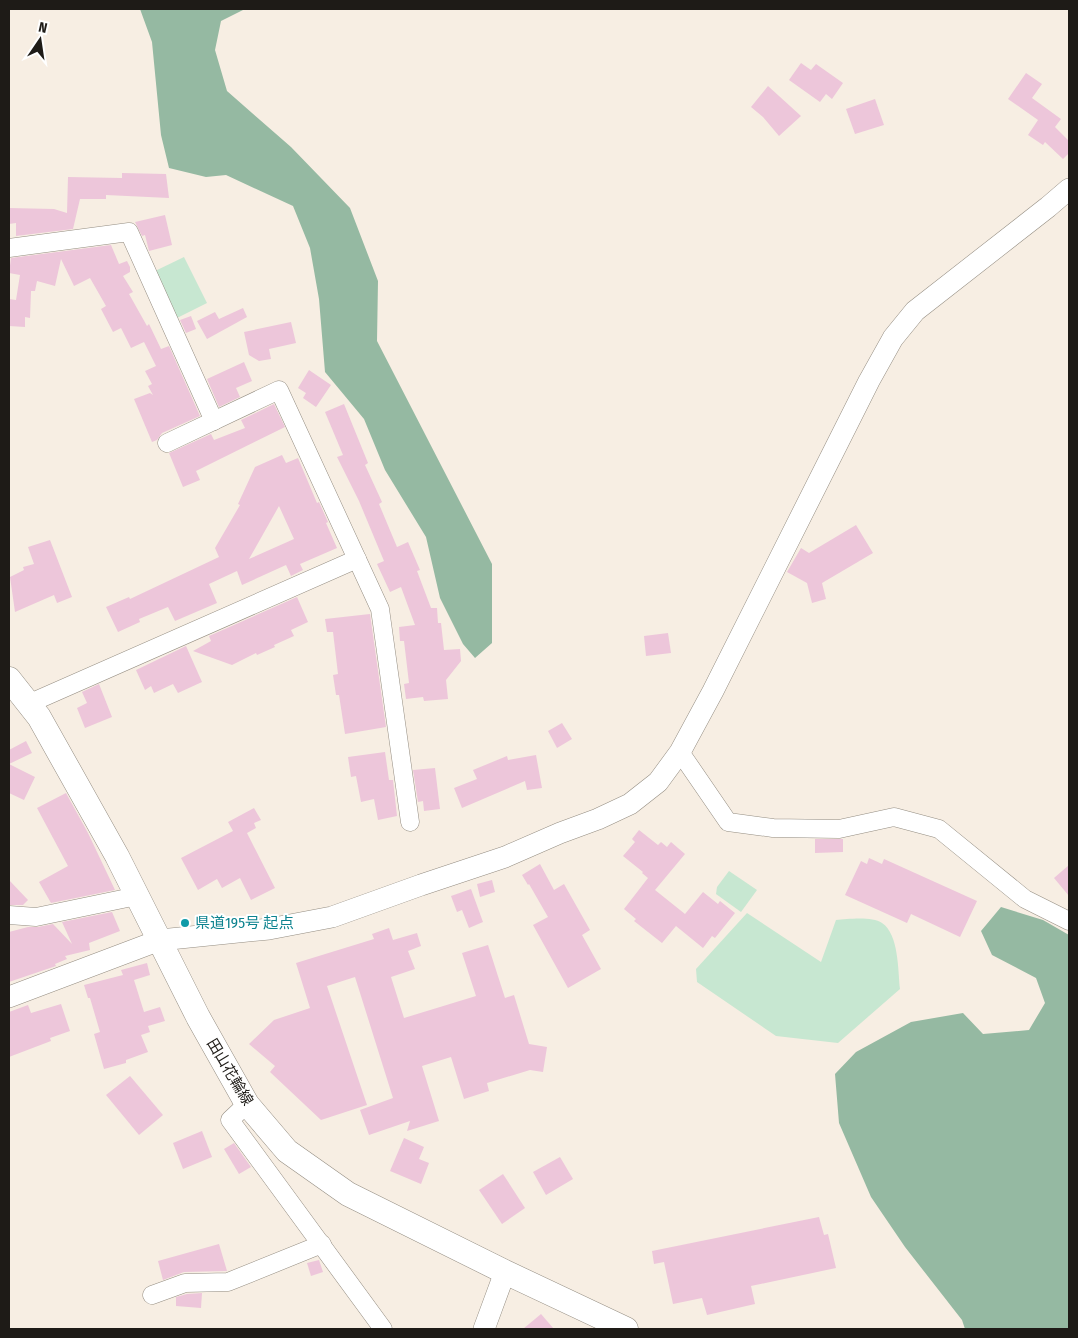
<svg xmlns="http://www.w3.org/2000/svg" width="1078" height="1338" font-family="'Fira Sans Condensed','Noto Sans JP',sans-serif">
<rect width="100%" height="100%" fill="#f7eee3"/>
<!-- green -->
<g fill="#c7e7d1">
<polygon points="184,257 207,303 177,318 153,272"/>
<polygon points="729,871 757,890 741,912 716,894 717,887"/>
<path d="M747 913 821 962 836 920C848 919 872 916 882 923 899 934 898 971 900 989L838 1043 776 1036 697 982 696 969Z"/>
</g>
<!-- forest -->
<g fill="#95b9a2">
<polygon points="140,9 245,9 221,21 215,50 227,91 291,147 350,208 378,281 377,341 492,564 492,643 475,658 463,644 440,598 426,537 385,470 364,419 325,372 319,299 310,248 293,206 226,175 206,177 169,168 161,135 152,42"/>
<polygon points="1001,907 1043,920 1069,935 1069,1329 965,1329 962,1320 905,1247 871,1197 839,1123 835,1074 856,1052 911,1022 963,1013 983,1034 1029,1030 1045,1003 1036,978 992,955 981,931"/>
</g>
<!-- building -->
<g fill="#edc6da" fill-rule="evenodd">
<polygon points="801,63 811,70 816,64 843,83 832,99 826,94 820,102 789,80"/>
<polygon points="1026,73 1042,84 1032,98 1061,119 1055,127 1069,141 1069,153 1063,159 1045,142 1043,145 1028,135 1038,120 1008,99"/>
<polygon points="768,86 801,116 779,136 763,117 751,107"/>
<polygon points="875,99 884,125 855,134 846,109"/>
<polygon points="122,173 166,174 169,198 106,195 106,199 80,199 73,229 16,236 16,223 9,224 9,208 54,209 67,213 68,177 122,178"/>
<polygon points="165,215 172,245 149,251 145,235 142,236 135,222"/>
<polygon points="111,245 119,264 127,261 130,267 130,272 123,276 133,292 129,294 147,326 149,324 161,349 169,346 200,416 162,433 157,440 152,442 134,399 150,393 153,395 148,386 152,384 145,371 156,366 144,342 131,348 121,328 113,332 101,309 106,306 90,278 74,286 61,259 55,286 37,281 35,291 31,291 30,318 25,317 25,327 9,326 9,299 16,300 20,275 9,273 11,258"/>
<polygon points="243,308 247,317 207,339 197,321 215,312 219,319"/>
<polygon points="191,316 196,329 186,333 180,320"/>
<polygon points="291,322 296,343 269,349 271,359 259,361 249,355 244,332"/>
<polygon points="244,362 252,381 236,388 240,397 219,407 207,379"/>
<polygon points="309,370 331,385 316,407 303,398 306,393 298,388"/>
<polygon points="274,404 285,427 196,471 200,480 183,487 169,453 211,434 214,440 245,428 241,420"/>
<polygon points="344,404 368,463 365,465 382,502 379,504 397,547 408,542 420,570 417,571 431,608 437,608 438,623 441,623 444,650 460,649 461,661 446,680 448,699 424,701 423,697 406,699 404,684 409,683 404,641 400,641 399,627 415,625 401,587 390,592 377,564 384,561 359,501 337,457 343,455 325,412"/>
<path d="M282 455 286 463 298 458 317 503 319 502 328 522 326 523 337 548 300 564 303 570 291 576 286 565 242 585 237 571 209 584 217 603 175 621 168 607 139 619 140 622 118 632 106 607 129 597 130 599 219 557 215 548 240 505 238 504 255 467ZM279 506 294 539 249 559Z"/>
<polygon points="856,525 873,553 822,583 826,599 812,603 807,583 787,572 801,548 809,553"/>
<polygon points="50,540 72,597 57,603 54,595 15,612 10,577 24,570 23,567 34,564 28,547"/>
<polygon points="297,597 308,622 291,630 294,636 274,645 275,647 257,655 256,653 232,665 193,651 211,641 209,636"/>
<polygon points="370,614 386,727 345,734 339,695 336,695 333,675 338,674 333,632 327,632 325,619"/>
<polygon points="668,633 671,653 646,656 644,636"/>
<polygon points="186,646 202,682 178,693 173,684 154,693 151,686 145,690 136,670"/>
<polygon points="99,684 112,717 85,728 77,708 87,703 82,692"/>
<polygon points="562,723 572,739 557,748 548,731"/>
<polygon points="26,741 32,753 9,764 35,777 24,800 9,793 9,750"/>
<polygon points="385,752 389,780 393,780 397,816 378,820 374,799 361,802 356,776 351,777 348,757"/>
<polygon points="536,755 542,788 527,790 525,781 462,808 454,788 477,779 473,770 507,756 508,760"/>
<polygon points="435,768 440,809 424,811 423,801 418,802 413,770"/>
<polygon points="66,793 88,833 115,890 51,903 39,882 68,866 37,808"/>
<polygon points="254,808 261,820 254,823 256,828 247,833 275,888 251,900 240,878 222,888 217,879 198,890 181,858 233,831 228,822"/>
<polygon points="639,830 658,845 661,842 667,847 671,842 685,854 655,890 685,914 703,892 718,904 720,901 735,913 715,938 712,936 703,948 676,926 662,943 634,921 636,919 624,909 648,878 642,873 643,872 623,856 635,842 632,839"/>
<polygon points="815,839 843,839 843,852 815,853"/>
<polygon points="869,858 882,864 884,859 977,901 960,937 911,914 907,923 845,895 861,861 867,864"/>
<polygon points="540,864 554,890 564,884 590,930 582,935 601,969 568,988 533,925 548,917 529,884 528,885 522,875"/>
<polygon points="1069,865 1069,896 1054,878"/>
<polygon points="9,880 28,900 23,905 9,905"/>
<polygon points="492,880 495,892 480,897 477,884"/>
<polygon points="471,889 483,922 469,928 462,910 457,912 451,896"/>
<polygon points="112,912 120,931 89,943 90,950 65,956 67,959 55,964 56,966 9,982 9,932 28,927 38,927 53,924 72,944 62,922"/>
<polygon points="389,928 393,940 417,933 421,946 408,951 415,969 391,977 404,1018 476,996 462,953 488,945 505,998 514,995 529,1044 547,1047 543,1072 530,1070 487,1083 489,1091 464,1099 451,1057 422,1066 439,1121 407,1131 410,1121 369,1135 360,1110 393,1098 355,977 327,986 367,1105 321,1120 270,1072 275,1066 249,1044 274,1020 310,1008 296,963 374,939 372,934"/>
<polygon points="147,963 150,975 134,980 144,1012 160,1007 165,1021 148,1026 150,1032 141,1035 148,1052 126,1060 126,1063 104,1069 94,1034 100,1032 90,998 88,998 84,985 123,975 121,970"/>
<polygon points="61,1004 70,1031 50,1038 51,1041 9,1057 9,1012 28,1005 31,1013"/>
<polygon points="130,1076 163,1115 139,1135 106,1095"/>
<polygon points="202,1131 212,1157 183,1169 173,1143"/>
<polygon points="404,1138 424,1147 419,1159 429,1163 421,1184 390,1171"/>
<polygon points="234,1143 251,1167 239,1174 224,1149"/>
<polygon points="560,1157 573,1179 546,1195 533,1172"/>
<polygon points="503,1174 525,1208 502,1224 479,1190"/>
<polygon points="819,1217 824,1235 828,1234 836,1268 751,1286 755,1304 707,1315 702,1298 673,1304 664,1262 654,1264 652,1251"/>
<polygon points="219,1244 227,1271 184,1272 163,1280 158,1261"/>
<polygon points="319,1260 323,1272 311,1276 307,1263"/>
<polygon points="202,1293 201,1308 176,1306 176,1297 187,1294"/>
<polygon points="541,1314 554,1329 523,1329"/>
</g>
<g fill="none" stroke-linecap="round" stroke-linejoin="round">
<!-- minor casing -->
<g stroke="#948d82" stroke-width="19">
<g id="minor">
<polyline points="9,248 129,232 214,421"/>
<polyline points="167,443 279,390 380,609 410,822"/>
<polyline points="28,704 357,559"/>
<polyline points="680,752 728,822 773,828 839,829 894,817 939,829 1025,899 1069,921"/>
<polyline points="9,915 36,917 137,896"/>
<polyline points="247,1104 230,1120 383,1329"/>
<polyline points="152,1295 185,1283 228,1282 322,1244"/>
</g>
</g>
<!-- tertiary casing -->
<g stroke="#948d82" stroke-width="22">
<g id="tertiary">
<polyline points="9,997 160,940 269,929 332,917 421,885 505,857 560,833 598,819 630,804 658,782 680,752 713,691 869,381 893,338 915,311 1048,207 1069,189"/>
<polyline points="484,1329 505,1272"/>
</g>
</g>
<!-- secondary casing -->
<g stroke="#948d82" stroke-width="25">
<polyline id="secondary" points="9,679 39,717 117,856 198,1017 247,1104 287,1151 348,1194 505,1272 626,1329"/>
</g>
<!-- minor -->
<use href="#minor" stroke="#fff" stroke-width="18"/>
<!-- tertiary -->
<use href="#tertiary" stroke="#fff" stroke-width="21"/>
<!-- secondary -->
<use href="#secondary" stroke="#fff" stroke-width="24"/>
</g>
<!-- markers -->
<circle fill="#0f9aa8" stroke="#fff" stroke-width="2" cx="185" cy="923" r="5"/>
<g text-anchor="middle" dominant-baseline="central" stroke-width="4" stroke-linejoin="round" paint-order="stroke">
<!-- culture labels -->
<g font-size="15" fill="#0d838f" stroke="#fff" text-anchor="start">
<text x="195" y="923">県道195号 起点</text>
</g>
<!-- street labels -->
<g font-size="15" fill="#1e1b17" stroke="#fff">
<text transform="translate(230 1072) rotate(59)">田山花輪線</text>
</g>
</g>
<!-- border -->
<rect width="1078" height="1338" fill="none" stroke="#1e1b17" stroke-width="20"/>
<!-- north arrow -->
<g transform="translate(40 40) rotate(13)" stroke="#ffffff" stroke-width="4" paint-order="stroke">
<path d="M0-4L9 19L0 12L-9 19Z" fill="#1e1b17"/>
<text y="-8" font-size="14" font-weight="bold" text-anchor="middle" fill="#1e1b17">N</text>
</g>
</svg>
